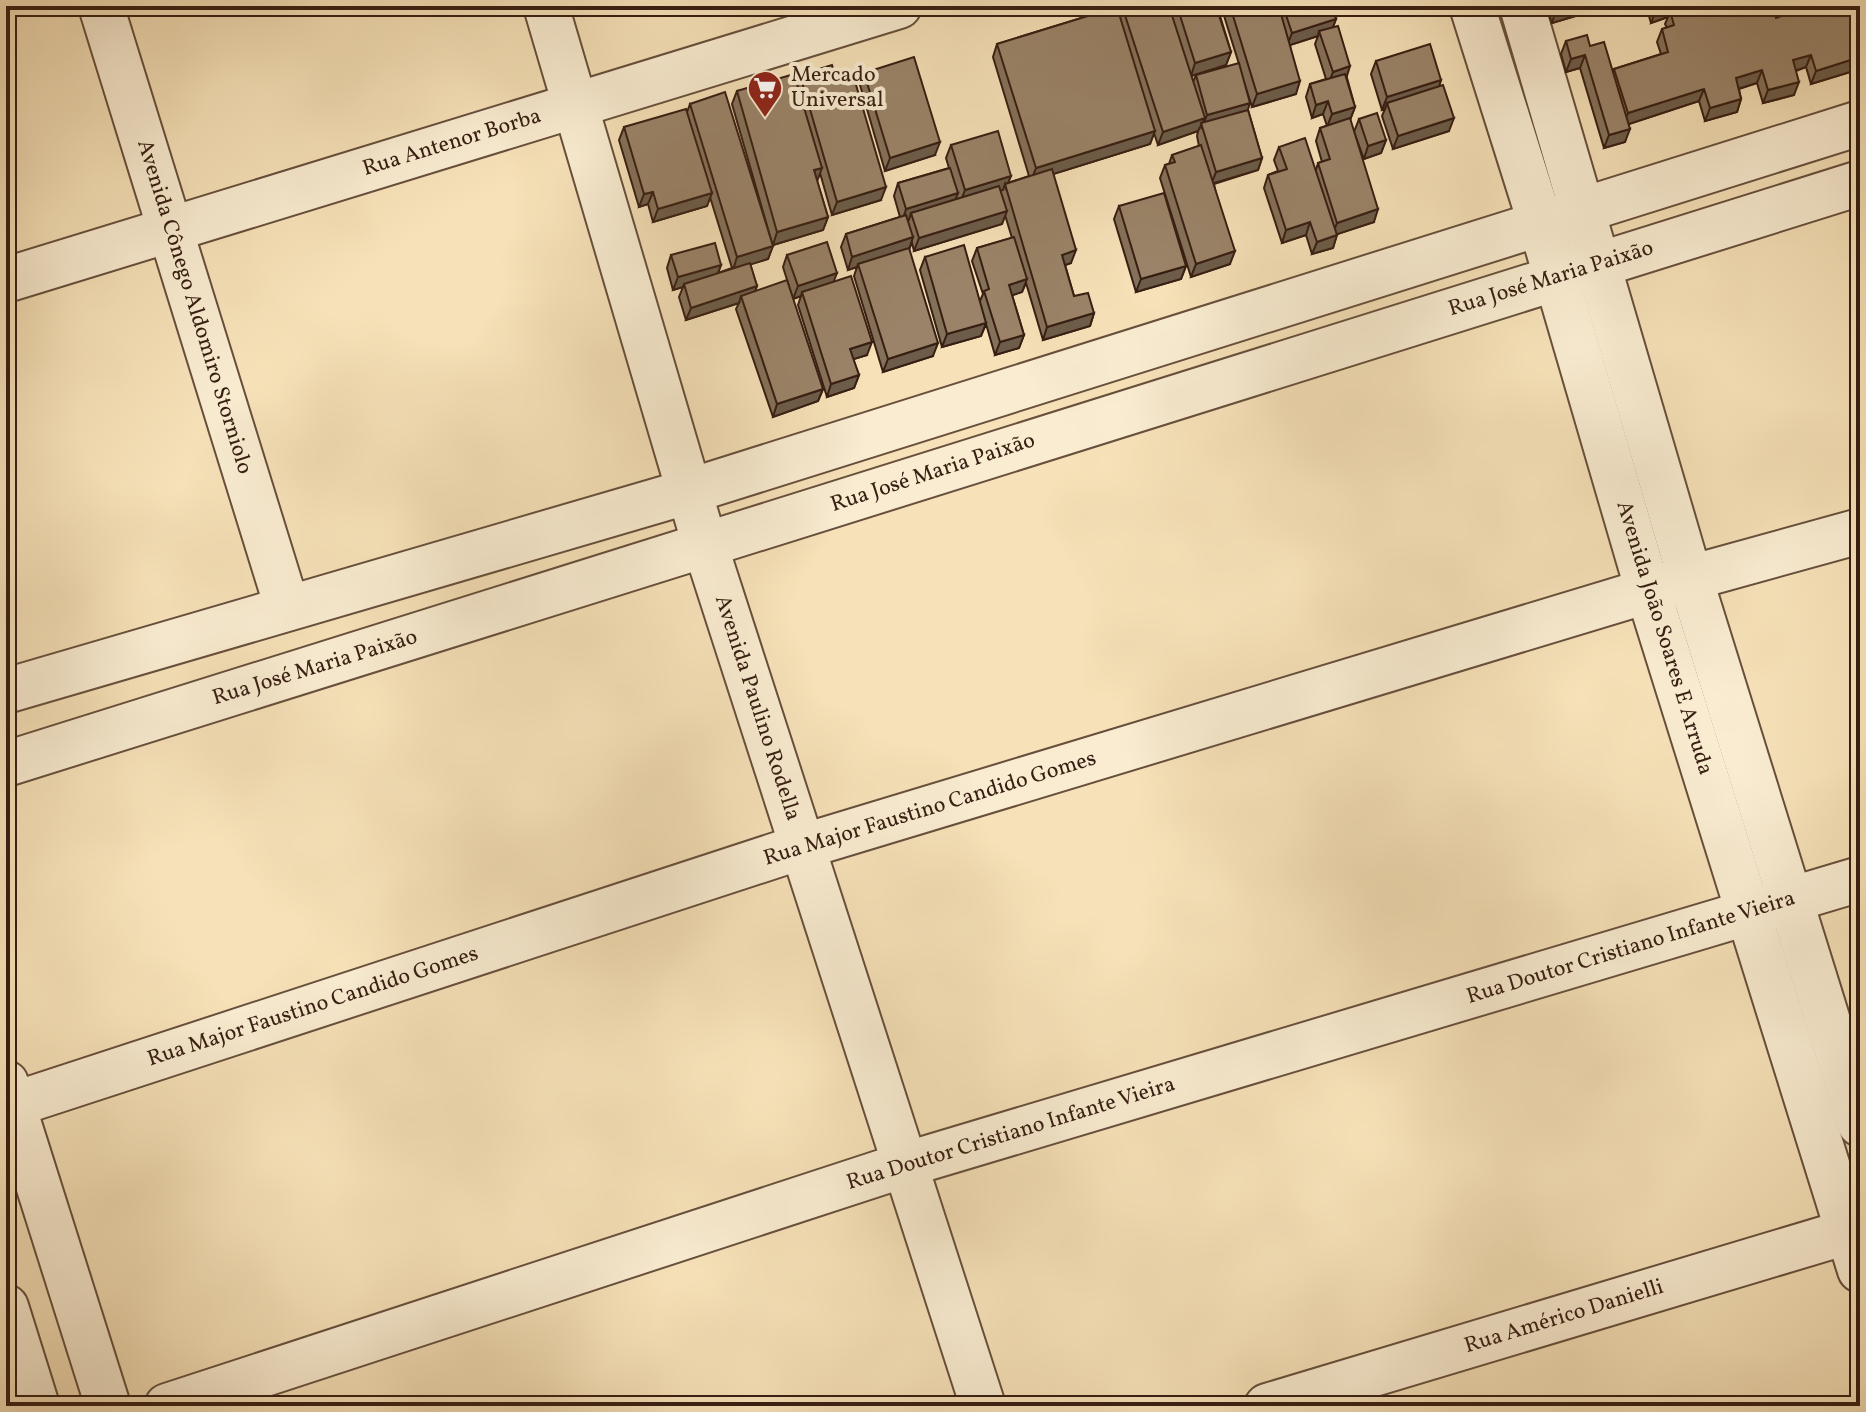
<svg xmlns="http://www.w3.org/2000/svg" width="1866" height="1412" font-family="Vollkorn,serif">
<rect width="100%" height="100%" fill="#f6e1b8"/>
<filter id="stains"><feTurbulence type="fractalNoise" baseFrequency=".0025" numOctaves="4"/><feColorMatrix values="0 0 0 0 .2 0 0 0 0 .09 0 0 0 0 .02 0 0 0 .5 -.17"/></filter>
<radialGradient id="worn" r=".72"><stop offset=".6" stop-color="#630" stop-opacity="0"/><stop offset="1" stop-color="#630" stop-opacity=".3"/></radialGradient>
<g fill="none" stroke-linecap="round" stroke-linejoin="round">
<!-- minor casing -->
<g stroke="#674f3c" stroke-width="48">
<g id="minor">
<polyline points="101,6 287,607"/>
<polyline points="546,6 705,545 983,1406"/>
<polyline points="1472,6 1541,225 1648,591 1860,1270"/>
<polyline points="1522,6 1690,578 1860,1124"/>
<polyline points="6,280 899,6"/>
<polyline points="6,691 690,491 1860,123"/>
<polyline points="6,764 1860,183"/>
<polyline points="6,1083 108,1406"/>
<polyline points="6,1107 801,847 1690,578 1860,531"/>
<polyline points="6,1307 37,1406"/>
<polyline points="167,1406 904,1165 1860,879"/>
<polyline points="1267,1406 1860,1228"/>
</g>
</g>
<!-- minor -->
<use href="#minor" stroke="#f9ecd1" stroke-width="44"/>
</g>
<!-- wall -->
<g fill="#847159" stroke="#371e12" stroke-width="2">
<polygon points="1113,6 1217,6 1231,52 1226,65 1191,76 1193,82 1196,75 1239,64 1221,6 1269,6 1272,16 1277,15 1274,6 1332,6 1336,19 1333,27 1355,107 1350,120 1374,222 1337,234 1333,248 1312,254 1306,235 1282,243 1264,188 1268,175 1278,171 1274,160 1279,147 1316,170 1318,163 1322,162 1316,141 1320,128 1327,126 1323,114 1312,118 1306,97 1310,84 1326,79 1315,44 1318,36 1290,45 1296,94 1252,107 1244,82 1248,110 1262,158 1258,170 1214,184 1230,264 1191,277 1160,178 1165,165 1169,164 1172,155 1199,146 1197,136 1198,131 1158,145 1154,133 1150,144 1053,174 1071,263 1065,265 1074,296 1094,313 1090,326 1043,340 1026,283 1022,292 1012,295 1024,335 1019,348 995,355 986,324 981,336 942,347 920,270 925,257 980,301 983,294 972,261 977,248 1012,238 1005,215 1002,224 914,251 912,243 909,249 933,356 883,372 854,276 857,267 848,270 841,247 846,234 900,217 894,196 898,183 949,168 946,158 951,145 1008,183 1029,176 993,57 997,44 1114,8"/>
<polygon points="1546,6 1609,6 1552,23"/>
<polygon points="1646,6 1681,6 1680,8 1776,18 1791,13 1789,6 1860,6 1860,69 1811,84 1806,67 1796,71 1794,95 1763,103 1757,83 1739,89 1741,99 1737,112 1705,121 1699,101 1629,124 1625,142 1604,148 1580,68 1566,72 1561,54 1566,41 1590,46 1613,72 1614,69 1661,54 1657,42 1662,29 1667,28 1665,24 1668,17 1651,23"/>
<polygon points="1376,61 1441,80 1439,86 1449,131 1393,149 1382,116 1385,109 1382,110 1371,74"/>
<polygon points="864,73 935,155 885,171 860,85"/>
<polygon points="800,75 838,83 881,200 832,215 820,173 817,181 828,217 823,230 773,245 768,259 750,264 757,286 755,291 823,389 818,401 773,417 736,309 739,303 686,320 679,297 683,287 673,290 667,268 671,255 721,265 718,273 732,268 710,197 707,206 653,222 648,204 639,207 619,140 624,127 687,112 690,104 772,243 732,104 737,91 797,82"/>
<polygon points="1359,119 1386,140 1381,153 1364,159 1354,132"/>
<polygon points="1119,206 1186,266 1181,279 1136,292 1114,219"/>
<polygon points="787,255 834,282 867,355 853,359 859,375 854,388 827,397 798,305 801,296 793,299 783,267"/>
</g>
<!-- shaded-wall -->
<g fill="#6c5c49" stroke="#371e12" stroke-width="2">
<polygon points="1571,6 1609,6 1552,23 1556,10"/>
<polygon points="1668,6 1681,6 1678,14 1670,11 1668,17 1651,23 1656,10"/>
<polygon points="1336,19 1331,32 1319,31 1318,36 1287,46 1292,33"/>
<polygon points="1231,52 1226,65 1191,76 1195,63"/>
<polygon points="1585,55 1580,68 1566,72 1571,59"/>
<polygon points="1811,55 1806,67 1788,73 1793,60"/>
<polygon points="1860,57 1860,69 1811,84 1816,71"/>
<polygon points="1350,66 1346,79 1328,85 1333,72"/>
<polygon points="1762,70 1757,83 1731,91 1736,78"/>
<polygon points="1441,80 1437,93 1387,103 1385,109 1382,110 1387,97"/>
<polygon points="1300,81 1296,94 1252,107 1257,94"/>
<polygon points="1799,82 1794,95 1763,103 1768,90"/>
<polygon points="1704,89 1699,101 1623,126 1628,113"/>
<polygon points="1741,99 1737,112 1705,121 1710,108"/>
<polygon points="1328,101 1323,114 1312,118 1316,105"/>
<polygon points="1250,103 1246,116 1202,128 1207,115"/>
<polygon points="1355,107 1350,120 1327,127 1332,114"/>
<polygon points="1205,118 1198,131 1158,145 1163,132"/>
<polygon points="1454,118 1449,131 1393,149 1398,136"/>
<polygon points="1630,129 1625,142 1604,148 1609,135"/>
<polygon points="1155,131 1150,144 1031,181 1036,168"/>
<polygon points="1386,140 1381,153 1364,159 1368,146"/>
<polygon points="940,142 935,155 885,171 890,158"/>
<polygon points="1262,158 1258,170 1211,184 1216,172"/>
<polygon points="822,168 817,181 814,170"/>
<polygon points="1011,176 1006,188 1005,184 1003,190 960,203 965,190"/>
<polygon points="886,187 881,200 832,215 837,202"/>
<polygon points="653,192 648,204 639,207 644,194"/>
<polygon points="712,193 707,206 653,222 658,209"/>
<polygon points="958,193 953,206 911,213 909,220 902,222 906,209"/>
<polygon points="1378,209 1374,222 1332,236 1337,223"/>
<polygon points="1007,211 1002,224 914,251 919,238"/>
<polygon points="828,217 823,230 773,245 777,232"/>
<polygon points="1310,222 1306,235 1282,243 1286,230"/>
<polygon points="1337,235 1333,248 1312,254 1317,242"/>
<polygon points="913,237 909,250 858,264 857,267 848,270 852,257"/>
<polygon points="773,246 768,259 733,270 737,257"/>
<polygon points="1076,250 1071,263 1057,268 1062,255"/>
<polygon points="1235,251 1230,264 1191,277 1196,264"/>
<polygon points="721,265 716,278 684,284 683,287 673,290 678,277"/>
<polygon points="1186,266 1181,279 1136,292 1141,279"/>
<polygon points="837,273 832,286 802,292 801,296 793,299 798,286"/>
<polygon points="1027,279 1022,292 1004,298 1009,285"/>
<polygon points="757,286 752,299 741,296 739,303 686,320 691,308"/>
<polygon points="1094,313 1090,326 1043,340 1047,327"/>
<polygon points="986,323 981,336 942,347 947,334"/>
<polygon points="1024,335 1019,348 995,355 1000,342"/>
<polygon points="872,342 867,355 845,362 850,349"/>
<polygon points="938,343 933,356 883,372 888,359"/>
<polygon points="859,375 854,388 827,397 831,384"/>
<polygon points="823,389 818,401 773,417 777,404"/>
</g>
<!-- building -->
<g fill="#9a8368" stroke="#371e12" stroke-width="2">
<polygon points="1122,6 1169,6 1205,118 1163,132"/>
<polygon points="1177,6 1216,6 1231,52 1195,63"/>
<polygon points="1230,6 1269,6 1272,16 1281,14 1300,81 1257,94"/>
<polygon points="1283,6 1332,6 1336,19 1292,33"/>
<polygon points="1555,6 1571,6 1556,10"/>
<polygon points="1655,6 1668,6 1656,10"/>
<polygon points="1686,6 1772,6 1776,18 1799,10 1798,6 1860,6 1860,57 1816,71 1811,55 1793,60 1799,82 1768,90 1762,70 1736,78 1741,99 1710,108 1704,89 1628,113 1614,69 1668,52 1662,29 1674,25 1670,11"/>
<polygon points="1117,7 1155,131 1036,168 997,44"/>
<polygon points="1338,26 1350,66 1333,72 1319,31"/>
<polygon points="1587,35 1590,46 1604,42 1630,129 1609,135 1585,55 1571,59 1566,41"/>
<polygon points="1430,44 1441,80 1387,97 1376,61"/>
<polygon points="914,57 940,142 890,158 864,73"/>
<polygon points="1239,63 1250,103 1207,115 1196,75"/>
<polygon points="832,65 838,83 854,78 886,187 837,202 800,75"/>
<polygon points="794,74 822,168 814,170 828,217 777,232 737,91"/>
<polygon points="1345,74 1355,107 1332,114 1328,101 1316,105 1310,84"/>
<polygon points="1443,85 1454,118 1398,136 1387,103"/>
<polygon points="725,92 773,246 737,257 690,104"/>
<polygon points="686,109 712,193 658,209 653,192 644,194 624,127"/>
<polygon points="1248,110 1262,158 1216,172 1201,123"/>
<polygon points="1377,113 1386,140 1368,146 1359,119"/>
<polygon points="1350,118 1378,209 1337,223 1318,163 1330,159 1320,128"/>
<polygon points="998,131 1011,176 965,190 951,145"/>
<polygon points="1305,138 1337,235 1317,242 1310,222 1286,230 1268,175 1287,169 1279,147"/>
<polygon points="1201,145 1235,251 1196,264 1165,165 1175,162 1172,155"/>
<polygon points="950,168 958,193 906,209 898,183"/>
<polygon points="1052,169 1076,250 1062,255 1074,296 1088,293 1094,313 1047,327 1005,184"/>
<polygon points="999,186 1007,211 919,238 911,213"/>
<polygon points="1164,193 1186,266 1141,279 1119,206"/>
<polygon points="906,215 913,237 852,257 846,234"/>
<polygon points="1014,237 1027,279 1009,285 1024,335 1000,342 984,291 989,289 977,248"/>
<polygon points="827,242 837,273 798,286 787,255"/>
<polygon points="715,243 721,265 678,277 671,255"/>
<polygon points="964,245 986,323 947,334 925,257"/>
<polygon points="909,248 938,343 888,359 858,264"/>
<polygon points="750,263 757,286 691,308 684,284"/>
<polygon points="851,276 872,342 850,349 859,375 831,384 802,292"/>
<polygon points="787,280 823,389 777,404 741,296"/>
</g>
<!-- icons -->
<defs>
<g id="supermarket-pin" transform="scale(1.8)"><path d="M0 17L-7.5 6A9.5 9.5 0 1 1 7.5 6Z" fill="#8f2418" stroke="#f9ecd1"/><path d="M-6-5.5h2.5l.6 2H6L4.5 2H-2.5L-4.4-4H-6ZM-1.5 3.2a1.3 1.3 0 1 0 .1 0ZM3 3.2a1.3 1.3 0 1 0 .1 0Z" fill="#fff"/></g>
</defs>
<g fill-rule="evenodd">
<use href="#supermarket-pin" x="765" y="88"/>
</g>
<g text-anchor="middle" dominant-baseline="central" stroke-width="8" stroke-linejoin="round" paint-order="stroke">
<!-- poi labels -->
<g font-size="22" fill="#371e12" stroke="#f9ecd1" text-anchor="start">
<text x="791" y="75">Mercado<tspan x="791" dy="25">Universal</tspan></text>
</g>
<!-- street labels -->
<g font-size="22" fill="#371e12" stroke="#f9ecd1">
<text transform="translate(452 143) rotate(-17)">Rua Antenor Borba</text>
<text transform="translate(1551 279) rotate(-17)">Rua José Maria Paixão</text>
<text transform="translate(194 307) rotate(73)">Avenida Cônego Aldomiro Storniolo</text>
<text transform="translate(933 473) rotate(-18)">Rua José Maria Paixão</text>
<text transform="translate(1664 638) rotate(73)">Avenida João Soares E Arruda</text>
<text transform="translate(315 668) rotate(-17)">Rua José Maria Paixão</text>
<text transform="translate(757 708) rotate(72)">Avenida Paulino Rodella</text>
<text transform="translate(930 809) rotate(-17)">Rua Major Faustino Candido Gomes</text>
<text transform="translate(1631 948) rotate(-17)">Rua Doutor Cristiano Infante Vieira</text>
<text transform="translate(313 1007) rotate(-18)">Rua Major Faustino Candido Gomes</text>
<text transform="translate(1011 1134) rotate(-17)">Rua Doutor Cristiano Infante Vieira</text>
<text transform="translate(1564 1317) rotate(-17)">Rua Américo Danielli</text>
</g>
</g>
<!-- margin -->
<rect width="1866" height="1412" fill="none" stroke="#f6e1b8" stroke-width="32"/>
<rect x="8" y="8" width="1850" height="1396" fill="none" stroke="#371e12" stroke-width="4"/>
<rect x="16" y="16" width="1834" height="1380" fill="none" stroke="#371e12" stroke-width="2"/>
<rect width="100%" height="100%" filter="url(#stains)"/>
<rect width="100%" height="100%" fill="url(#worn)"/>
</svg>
